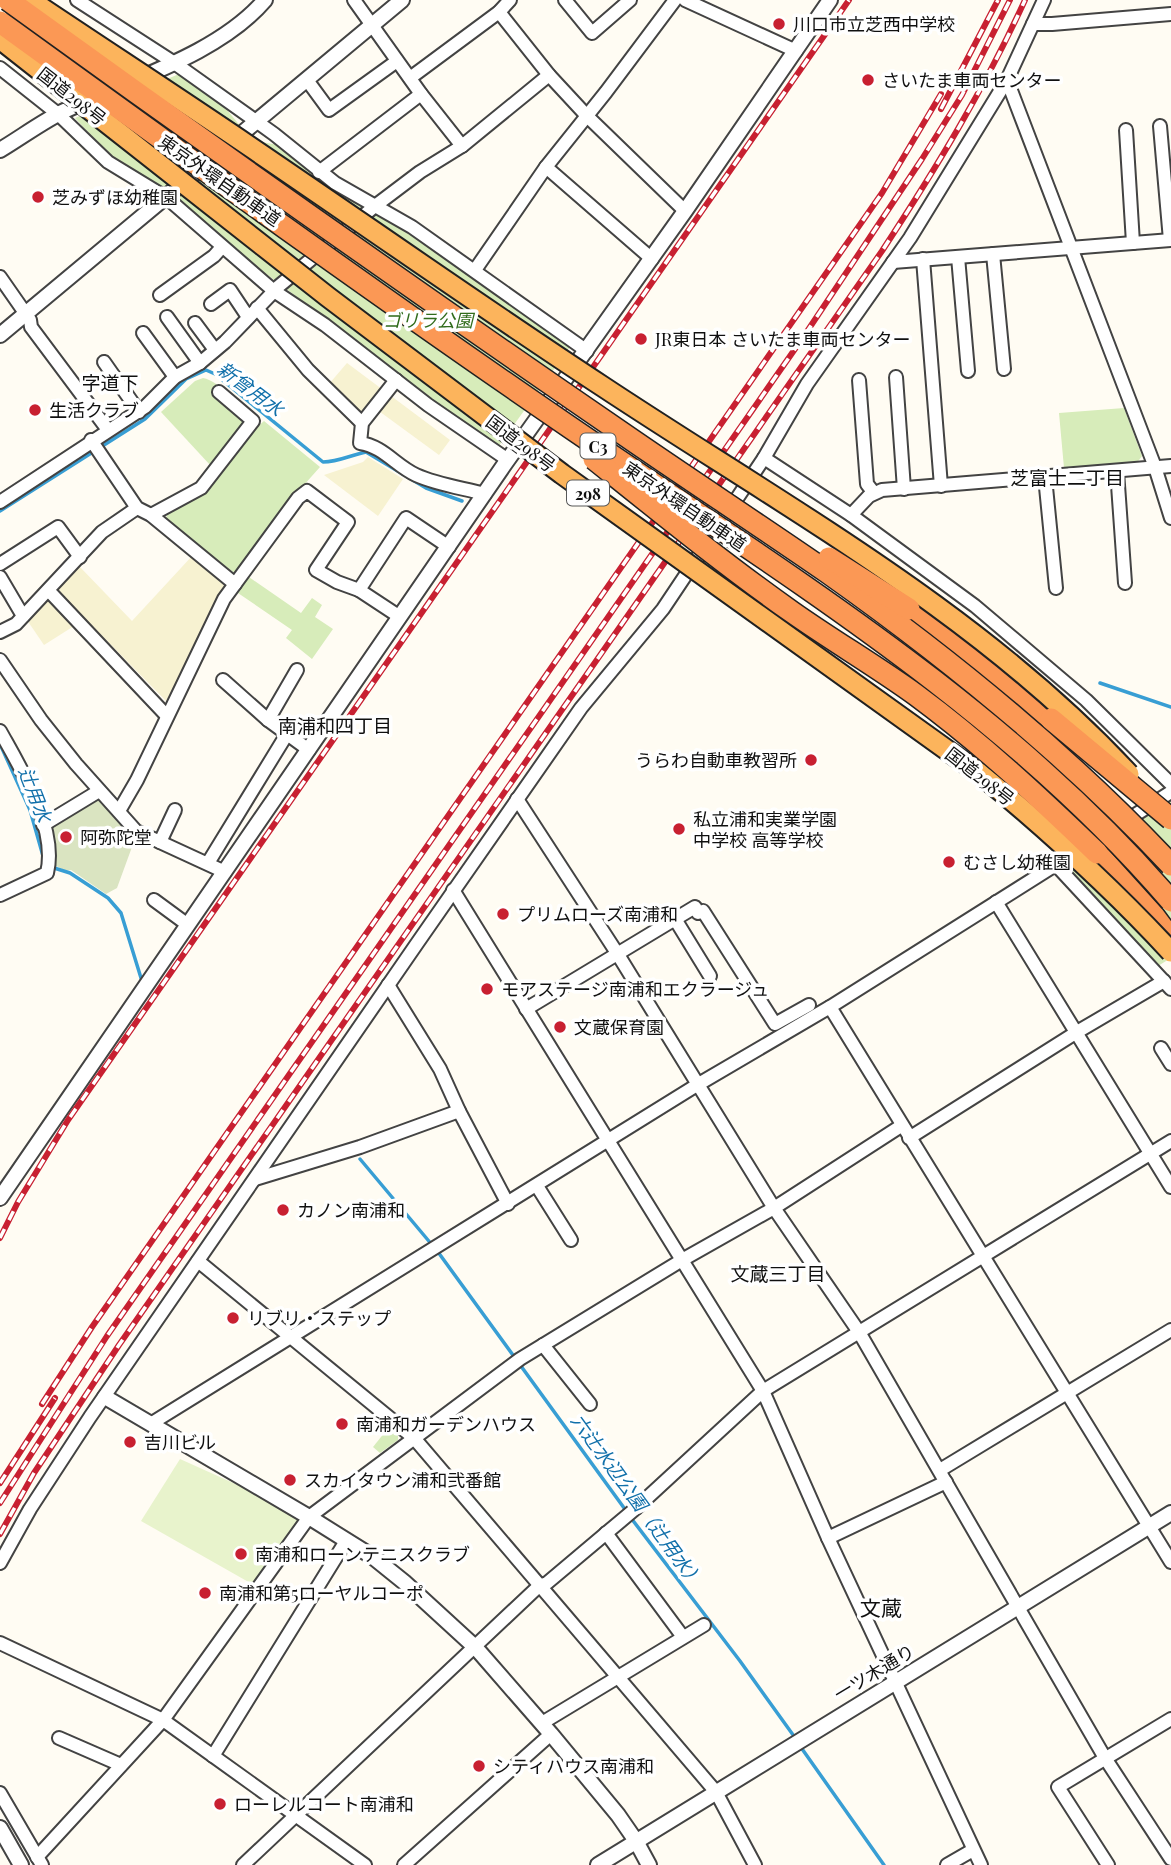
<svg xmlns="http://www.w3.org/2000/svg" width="1171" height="1865" font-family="'Playfair Display','Noto Sans JP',serif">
<rect width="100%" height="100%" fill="#fffcf3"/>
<!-- farmland -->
<g fill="#f7f2d1">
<polygon points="347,363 450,440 439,455 372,406 363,416 329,384"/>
<polygon points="368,457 403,479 378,516 324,475 363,462"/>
<polygon points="193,555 228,586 171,706 60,593 59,589 79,566 132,621"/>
<polygon points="45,601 51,601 74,626 44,645 27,620"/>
</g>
<!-- green -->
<g fill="#d7ecba">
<path d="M179 74 222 104 242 128 262 142 278 145 315 174 409 231 570 347 498 447C426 395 356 341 285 288 214 235 135 185 75 118Z"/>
<path d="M203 378C220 381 243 409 247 425L211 466 161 412 195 381Z"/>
<polygon points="1124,408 1142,456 1136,464 1064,468 1059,413"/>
<polygon points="264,421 320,467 295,495 237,575 166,520 167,514 202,494 255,429"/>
<polygon points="246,575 301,613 312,598 322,605 315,617 333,629 312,659 286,638 292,630 235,591"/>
<polygon points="1171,792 1171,958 1153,969 1056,865"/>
<polygon points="389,1427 398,1434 398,1440 380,1453 373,1447"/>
</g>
<!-- cemetery -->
<polygon fill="#dae4c1" points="99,795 136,836 117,888 106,894 71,870 66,871 54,865 46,829"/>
<!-- pitch -->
<polygon fill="#e8f3cc" points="180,1459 309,1517 259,1588 141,1521"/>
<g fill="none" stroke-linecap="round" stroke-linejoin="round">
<!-- stream -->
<g stroke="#389ed4" stroke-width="3.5">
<path d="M0 511 145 419 186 379 206 370 215 374 323 462C338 462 351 455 366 452L426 488 462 501"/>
<polyline points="1100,683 1171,707"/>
<polyline points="0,744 30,810 45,863"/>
<polyline points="51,867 70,873 108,898 121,913 141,978"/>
<polyline points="360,1159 438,1252 627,1512"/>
<polyline points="631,1518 740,1661 796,1739"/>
<polyline points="800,1746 884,1865"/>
</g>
<!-- minor casing -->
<g stroke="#434343" stroke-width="16">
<g id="minor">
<polyline points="77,0 173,62 274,134 335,183 412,227 587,351"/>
<polyline points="354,0 421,94 462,146"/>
<polyline points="565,0 592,33 630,0"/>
<polyline points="685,0 796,51"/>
<polyline points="499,12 549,75 587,116 685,211"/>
<polyline points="1033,24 1052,24 1171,14"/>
<polyline points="0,68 58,114 108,162 167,198 274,291 325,325 428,405 508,460"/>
<polyline points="410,78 499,12 510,0"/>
<polyline points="307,80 329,110 397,61"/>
<polyline points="1007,80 1155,467 1171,518"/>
<polyline points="1160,126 1170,240"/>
<polyline points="1126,130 1133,243"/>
<polyline points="546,167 652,259"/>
<polyline points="319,172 421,94"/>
<polyline points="993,254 1004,369"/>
<polyline points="958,257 968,371"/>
<polyline points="923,259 941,486"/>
<polyline points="893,262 1171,240"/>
<polyline points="475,270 546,167 606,92 675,0"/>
<polyline points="0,277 30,320 31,327 108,430"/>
<polyline points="160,295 214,256 222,247"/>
<polyline points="211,304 230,290 248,317"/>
<polyline points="257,308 308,370 362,423"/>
<polyline points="167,317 200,363"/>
<polyline points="195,323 215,350"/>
<polyline points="143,333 175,377"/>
<polyline points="104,362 139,412"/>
<polyline points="896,377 904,489"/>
<path d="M396 380 362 423 360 443C383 446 396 466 416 475 438 485 463 488 485 494"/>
<polyline points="859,380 867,484 874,493"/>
<polyline points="91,440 137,508 151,515 235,584"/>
<polyline points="764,458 851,515 975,606 1086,700 1171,784"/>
<polyline points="1117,471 1125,583"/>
<polyline points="1045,477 1056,588"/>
<polyline points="0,502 145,407 175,377 200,363 225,342 279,286 375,206 420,172 462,146 549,75"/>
<polyline points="151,515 201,488 253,421 219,392"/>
<polyline points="851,515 869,496 882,490 1171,466"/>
<polyline points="0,564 58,527 80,557"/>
<polyline points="0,577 23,616"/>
<polyline points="359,590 400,617"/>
<polyline points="49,591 167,716"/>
<polyline points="0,632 16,624 102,532 137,508"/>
<polyline points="0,660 41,720 76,764 136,831 225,872"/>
<polyline points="223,680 268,720 309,750"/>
<polyline points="268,720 297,670"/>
<path d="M0 731C21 769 58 828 47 873L0 895"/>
<polyline points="517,799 617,953 774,1208 859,1332 1105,1758 1171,1859"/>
<polyline points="119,811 137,780 224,599 298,498 307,491 348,522 316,570 337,582 359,590 406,518 449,547"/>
<polyline points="1124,822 1171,792"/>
<polyline points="43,825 99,791"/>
<polyline points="160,842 175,810"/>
<polyline points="208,863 287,734"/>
<polyline points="1056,865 1171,989"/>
<polyline points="453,890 763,1391 828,1538 981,1865"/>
<polyline points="154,900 188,925"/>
<polyline points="996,902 1171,1187"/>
<polyline points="675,919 710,976"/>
<polyline points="388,985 440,1069 459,1111 508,1204"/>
<polyline points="830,1007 1171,1562"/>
<polyline points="526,1009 695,907 698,913 703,911 775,1024 809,1005"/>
<polyline points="1161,1048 1171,1064"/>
<polyline points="909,1138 1077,1032 1164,981"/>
<polyline points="255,1179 360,1147 459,1111"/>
<polyline points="537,1186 571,1240"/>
<polyline points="198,1261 414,1438 716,1792 755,1865"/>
<polyline points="543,1345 590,1404"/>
<polyline points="152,1423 697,1085 830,1007 1076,852"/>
<polyline points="940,1470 1171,1330"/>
<polyline points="606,1533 683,1637"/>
<polyline points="828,1538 946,1482"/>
<polyline points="0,1563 30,1509 90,1417 418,942 581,708 663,609 764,458 807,384 910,238 1007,80 1044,0"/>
<polyline points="0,1643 163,1720 365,1865"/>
<polyline points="542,1723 704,1625"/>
<polyline points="59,1738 121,1765"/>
<polyline points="213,1756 346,1541"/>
<polyline points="0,1793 42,1865"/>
<polyline points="37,1857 163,1720 309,1517 520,1359 682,1260 774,1208 901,1126"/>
<polyline points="243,1865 539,1586 547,1583 635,1509 763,1391 1171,1141"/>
<polyline points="404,1865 551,1734"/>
<polyline points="947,1865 973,1850"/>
<polyline points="1108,1865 1058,1787 1171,1719"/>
</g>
</g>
<!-- tertiary casing -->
<g stroke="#434343" stroke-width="18">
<g id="tertiary">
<path d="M0 150C20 138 39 124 60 113 125 81 217 56 265 0"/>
<polyline points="0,335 402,0"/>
<polyline points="0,1198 504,465 685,211 830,0"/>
<polyline points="105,1397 309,1517 373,1557 404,1582 476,1648 551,1734 618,1815 636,1841 649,1865"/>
<polyline points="0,1828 21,1865"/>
<polyline points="598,1865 1171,1513"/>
</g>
</g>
<!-- motorway casing -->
<g stroke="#212121" stroke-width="24">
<g id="motorway">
<polyline points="909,609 1051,719"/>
<polyline points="1097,853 1154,916 1171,939"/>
</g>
</g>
<!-- minor -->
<use href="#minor" stroke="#fff" stroke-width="12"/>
<!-- tertiary -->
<use href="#tertiary" stroke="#fff" stroke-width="14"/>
<!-- motorway -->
<use href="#motorway" stroke="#fb9855" stroke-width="21"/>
<!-- rail casing -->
<g stroke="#c82031" stroke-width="6">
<g id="rail">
<polyline points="941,109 998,0"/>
<polyline points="0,1238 18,1202 68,1120 849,0"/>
<polyline points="42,1404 92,1327 882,193 941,94"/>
<polyline points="0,1483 55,1398"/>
<polyline points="0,1503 107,1336 804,336 922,159 962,95 1010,0"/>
<path d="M0 1534 34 1473 119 1345 882 251C935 170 985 88 1025 0"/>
</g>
</g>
<!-- rail -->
<use href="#rail" stroke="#fff" stroke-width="3.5" stroke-dasharray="10" stroke-linecap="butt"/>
<!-- trunk-bridge casing -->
<g stroke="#212121" stroke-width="23" stroke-linecap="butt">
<g id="trunk-bridge">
<path d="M30 0C103 49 177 97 249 146 367 226 483 308 602 386 783 506 980 613 1129 774"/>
<path d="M0 39 328 297 562 474 979 773C1047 829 1111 887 1171 952"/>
</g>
</g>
<!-- motorway-bridge casing -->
<g stroke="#212121" stroke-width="24" stroke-linecap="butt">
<g id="motorway-bridge">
<path d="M8 0C211 147 415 291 622 433 690 480 759 525 827 572 950 659 1068 755 1171 865"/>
<path d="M0 22C189 159 378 296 571 428 780 571 1004 706 1171 901"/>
<path d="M594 459C659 511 724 564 792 612 833 641 876 666 916 695 981 743 1039 797 1097 853"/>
<polyline points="829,558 909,609"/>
<polyline points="1051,719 1171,819"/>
</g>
</g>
<!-- trunk-bridge -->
<use href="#trunk-bridge" stroke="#fcb45c" stroke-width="19"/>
<!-- motorway-bridge -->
<use href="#motorway-bridge" stroke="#fb9855" stroke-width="21"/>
</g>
<!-- markers -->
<g fill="#c82031" stroke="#fff" stroke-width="2.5">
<circle cx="779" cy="24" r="7"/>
<circle cx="868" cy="80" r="7"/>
<circle cx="38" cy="197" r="7"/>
<circle cx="641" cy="339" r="7"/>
<circle cx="35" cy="410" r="7"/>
<circle cx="811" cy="760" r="7"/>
<circle cx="679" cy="829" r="7"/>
<circle cx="66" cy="837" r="7"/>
<circle cx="949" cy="862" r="7"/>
<circle cx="503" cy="914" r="7"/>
<circle cx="487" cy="989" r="7"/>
<circle cx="560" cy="1027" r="7"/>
<circle cx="283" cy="1210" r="7"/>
<circle cx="233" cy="1318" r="7"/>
<circle cx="342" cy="1424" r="7"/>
<circle cx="130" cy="1442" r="7"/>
<circle cx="290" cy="1480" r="7"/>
<circle cx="241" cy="1554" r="7"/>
<circle cx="205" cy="1593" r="7"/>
<circle cx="479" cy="1766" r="7"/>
<circle cx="220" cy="1804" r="7"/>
</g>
<g text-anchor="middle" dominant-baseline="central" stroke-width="7" stroke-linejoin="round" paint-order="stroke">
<!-- shield labels -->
<g fill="#fff" stroke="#585858" stroke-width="2">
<rect x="580.5" y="433.5" width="35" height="25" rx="5"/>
<rect x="567" y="480.5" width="42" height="25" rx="5"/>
</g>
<g font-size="16" font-weight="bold" fill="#101010">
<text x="598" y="446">C3</text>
<text x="588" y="493">298</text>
</g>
<!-- poi labels -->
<g font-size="18" fill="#101010" stroke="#fff" text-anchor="start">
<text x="793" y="24">川口市立芝西中学校</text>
<text x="882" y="80">さいたま車両センター</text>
<text x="52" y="197">芝みずほ幼稚園</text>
<text x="655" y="339">JR東日本 さいたま車両センター</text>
<text x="49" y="410">生活クラブ</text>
<text x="797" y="760" text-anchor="end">うらわ自動車教習所</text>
<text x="693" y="819">私立浦和実業学園<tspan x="693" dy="21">中学校 高等学校</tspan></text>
<text x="80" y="837">阿弥陀堂</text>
<text x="963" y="862">むさし幼稚園</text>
<text x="517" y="914">プリムローズ南浦和</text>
<text x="501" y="989">モアステージ南浦和エクラージュ</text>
<text x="574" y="1027">文蔵保育園</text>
<text x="297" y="1210">カノン南浦和</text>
<text x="247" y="1318">リブリ・ステップ</text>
<text x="356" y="1424">南浦和ガーデンハウス</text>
<text x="144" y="1442">吉川ビル</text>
<text x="304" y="1480">スカイタウン浦和弐番館</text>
<text x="255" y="1554">南浦和ローンテニスクラブ</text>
<text x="219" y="1593">南浦和第5ローヤルコーポ</text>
<text x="493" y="1766">シティハウス南浦和</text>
<text x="234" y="1804">ローレルコート南浦和</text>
</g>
<!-- street labels -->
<g font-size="18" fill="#101010" stroke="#fff">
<text transform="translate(72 96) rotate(38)">国道298号</text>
<text transform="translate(220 180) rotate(35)">東京外環自動車道</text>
<text transform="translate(521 443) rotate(37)">国道298号</text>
<text transform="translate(685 506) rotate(34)">東京外環自動車道</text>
<text transform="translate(980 776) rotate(38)">国道298号</text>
<text transform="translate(874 1672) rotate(-31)">一ツ木通り</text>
</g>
<!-- park labels -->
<g font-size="18" font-style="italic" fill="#316c1c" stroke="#fff">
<text x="428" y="320">ゴリラ公園</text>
</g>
<!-- neighbourhood labels -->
<g font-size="19" fill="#101010" stroke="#fff">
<text x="110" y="382">字道下</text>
<text x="1067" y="477">芝富士二丁目</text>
<text x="335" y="725">南浦和四丁目</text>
<text x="778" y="1273">文蔵三丁目</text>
</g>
<!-- water labels -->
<g font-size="19" font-style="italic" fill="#1170aa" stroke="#fff">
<text transform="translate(251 388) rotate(37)">新曾用水</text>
<text transform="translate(36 794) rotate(69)">辻用水</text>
<text transform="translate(638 1500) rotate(54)">六辻水辺公園（辻用水）</text>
</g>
<!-- quarter labels -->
<g font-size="21" fill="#101010" stroke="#fff">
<text x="881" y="1607">文蔵</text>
</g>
</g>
</svg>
